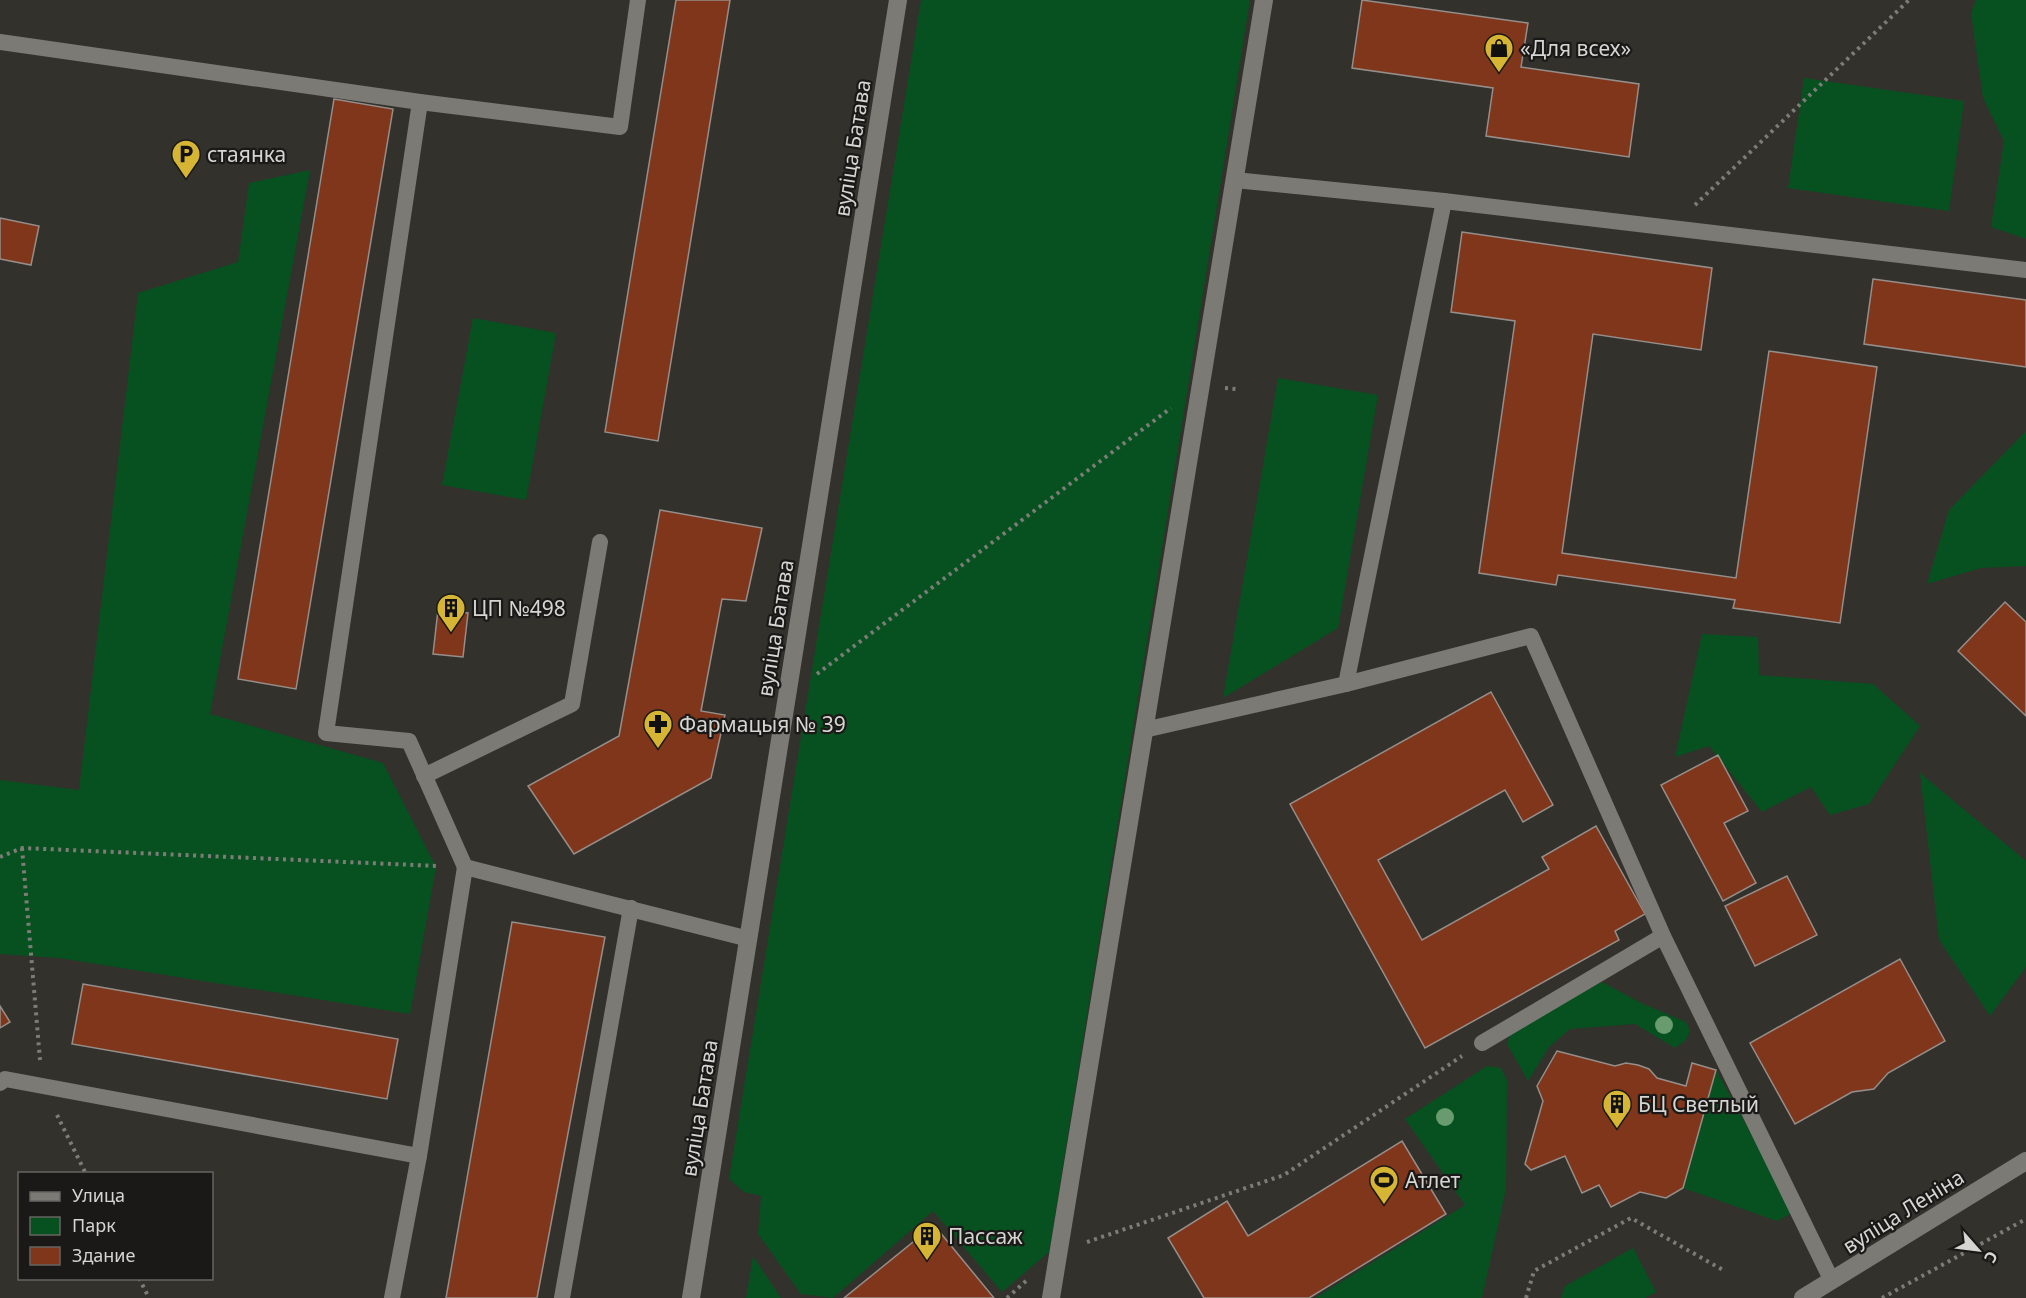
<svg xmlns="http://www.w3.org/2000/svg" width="2026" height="1298" font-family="'Noto Sans',sans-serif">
<rect width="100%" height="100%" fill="#32312c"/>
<!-- green -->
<g fill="#075120">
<polygon points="921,0 1250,0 1049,1252 1002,1292 933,1211 833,1298 801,1294 758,1234 761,1196 744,1192 729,1179"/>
<polygon points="1976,0 2026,0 2026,239 1991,227 2004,141 1983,98 1971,13"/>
<polygon points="1804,78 1964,101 1949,211 1788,188"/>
<polygon points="310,170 210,714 383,763 436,867 410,1014 59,958 0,954 0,780 79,790 138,293 238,262 249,183"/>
<polygon points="473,318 556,333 526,500 442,485"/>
<polygon points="1278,378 1378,395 1338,628 1223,698"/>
<polygon points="2026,431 2026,566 1981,568 1927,584 1949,510"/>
<polygon points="1702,634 1758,637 1759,675 1873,684 1920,726 1869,804 1830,815 1811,787 1762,812 1709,746 1675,757"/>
<polygon points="1920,773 2026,861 2026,967 1990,1016 1939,940"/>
<polygon points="1602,982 1641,1003 1686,1022 1690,1031 1686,1040 1675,1048 1635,1024 1570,1029 1549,1047 1528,1081 1507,1044 1511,1030"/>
<polygon points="1487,1066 1501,1068 1507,1080 1506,1189 1482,1298 1315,1298 1465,1205 1405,1119"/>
<polygon points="1716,1070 1794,1212 1777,1221 1683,1188"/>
<polygon points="1633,1248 1656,1292 1645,1298 1561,1298 1565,1286"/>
<polygon points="753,1256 781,1298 746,1298"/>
</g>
<!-- building -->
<g fill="#80361b" stroke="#958e8b" stroke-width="1.5">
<polygon points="676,0 730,0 658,441 605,432"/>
<polygon points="1362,0 1528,23 1521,67 1639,84 1629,157 1486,136 1493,88 1352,68"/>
<polygon points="334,99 393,109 296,689 238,679"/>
<polygon points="0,218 39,226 31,265 0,259"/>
<polygon points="1462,232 1712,268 1701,350 1593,334 1562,553 1736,578 1769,351 1877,367 1840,623 1733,608 1735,600 1558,575 1556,585 1479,573 1515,321 1451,312"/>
<polygon points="1873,279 2026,300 2026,367 1864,344"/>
<polygon points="660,510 762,528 746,601 722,599 701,711 725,715 711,778 574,854 528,786 619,736"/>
<polygon points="2005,602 2026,622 2026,716 1958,651"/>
<polygon points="438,610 468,613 463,657 433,654"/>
<polygon points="1491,692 1553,805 1523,822 1505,790 1378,860 1422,940 1549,869 1542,857 1596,826 1645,914 1615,931 1619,940 1425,1048 1290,804"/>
<polygon points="1718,755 1748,811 1724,823 1756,883 1723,901 1661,785"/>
<polygon points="1787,876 1817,935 1755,966 1725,906"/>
<polygon points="512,922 605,937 537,1298 446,1298"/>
<polygon points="1900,959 1945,1041 1888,1073 1874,1089 1852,1092 1795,1124 1750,1043"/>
<polygon points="83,984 398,1039 387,1099 72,1044"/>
<polygon points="0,1006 10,1022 0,1028"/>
<polygon points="1557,1051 1615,1066 1626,1063 1638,1065 1649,1069 1657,1078 1686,1086 1692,1063 1716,1070 1683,1188 1666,1198 1640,1192 1611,1207 1599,1185 1582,1193 1565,1156 1531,1170 1525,1164 1543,1101 1537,1086"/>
<polygon points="1402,1141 1446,1214 1309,1298 1204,1298 1168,1238 1227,1201 1248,1236"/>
<polygon points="934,1225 994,1298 844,1298"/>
</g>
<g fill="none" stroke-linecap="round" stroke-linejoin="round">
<!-- path -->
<g stroke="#7d7d78" stroke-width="4" stroke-dasharray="3 4.5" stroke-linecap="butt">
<polyline points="1695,205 1909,0"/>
<polyline points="1225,388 1236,389"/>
<polyline points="817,674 1171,408"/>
<polyline points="22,848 40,1060"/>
<polyline points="0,857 22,848 438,866"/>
<polyline points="57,1115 86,1174"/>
<polyline points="1087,1242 1284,1175 1462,1056"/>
<polyline points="139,1278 149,1298"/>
<polyline points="1007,1298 1026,1281"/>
<polyline points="1526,1298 1534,1271 1631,1218 1723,1270"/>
<polyline points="1882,1298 2026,1219"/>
</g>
<!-- lane -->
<g stroke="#7c7a74" stroke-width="16">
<polyline points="0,42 420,102"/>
<polyline points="1235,180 1444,201 2026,270"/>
<polyline points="1346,684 1444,201"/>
<polyline points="1144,730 1346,684 1531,636 1663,936 1832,1281"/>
<polyline points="424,776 572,704 600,542"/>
<polyline points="465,867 409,741 326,733 420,102 620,127 638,0"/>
<polyline points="1482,1043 1663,936"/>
<polyline points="0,1083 5,1079 419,1156 465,867 749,939"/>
<polyline points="392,1298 419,1156"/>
<polyline points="562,1298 631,908"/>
</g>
<!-- secondary -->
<g stroke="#7c7a74" stroke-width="18">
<polyline points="691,1298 898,0"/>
<polyline points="1051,1298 1264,0"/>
<polyline points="1803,1298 2026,1161"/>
</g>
</g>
<!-- trees -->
<g fill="#689b6e">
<circle cx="1664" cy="1025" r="9"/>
<circle cx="1445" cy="1117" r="9"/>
</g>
<!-- icons -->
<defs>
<g id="shop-pin" transform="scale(1.5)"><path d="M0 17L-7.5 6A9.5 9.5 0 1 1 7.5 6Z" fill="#d6b534" stroke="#1a1917"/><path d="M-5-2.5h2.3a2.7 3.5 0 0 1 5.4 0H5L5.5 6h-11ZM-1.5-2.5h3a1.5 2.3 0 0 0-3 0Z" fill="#111"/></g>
<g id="parking-pin" transform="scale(1.5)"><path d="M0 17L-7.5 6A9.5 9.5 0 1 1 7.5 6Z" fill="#d6b534" stroke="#1a1917"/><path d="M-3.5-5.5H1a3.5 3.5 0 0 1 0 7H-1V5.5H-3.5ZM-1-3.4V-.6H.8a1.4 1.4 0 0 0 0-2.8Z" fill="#111"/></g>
<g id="building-pin" transform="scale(1.5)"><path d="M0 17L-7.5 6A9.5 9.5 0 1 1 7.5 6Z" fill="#d6b534" stroke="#1a1917"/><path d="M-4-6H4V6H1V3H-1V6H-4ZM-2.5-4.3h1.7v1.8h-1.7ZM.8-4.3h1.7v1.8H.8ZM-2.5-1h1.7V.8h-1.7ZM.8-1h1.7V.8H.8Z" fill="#111"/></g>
<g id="pharmacy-pin" transform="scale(1.5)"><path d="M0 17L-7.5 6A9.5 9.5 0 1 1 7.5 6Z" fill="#d6b534" stroke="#1a1917"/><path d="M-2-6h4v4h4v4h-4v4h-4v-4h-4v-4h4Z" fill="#111"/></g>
<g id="stadium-pin" transform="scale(1.5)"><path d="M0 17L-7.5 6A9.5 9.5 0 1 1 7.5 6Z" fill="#d6b534" stroke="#1a1917"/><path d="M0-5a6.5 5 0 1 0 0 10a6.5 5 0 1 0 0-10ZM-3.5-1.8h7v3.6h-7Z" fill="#111"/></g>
</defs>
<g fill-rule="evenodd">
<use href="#shop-pin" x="1499" y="48"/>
<use href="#parking-pin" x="186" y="154"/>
<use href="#building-pin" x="451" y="608"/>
<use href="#pharmacy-pin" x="658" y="724"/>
<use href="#building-pin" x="1617" y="1104"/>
<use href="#stadium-pin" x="1384" y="1180"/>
<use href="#building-pin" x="927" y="1236"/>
</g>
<g text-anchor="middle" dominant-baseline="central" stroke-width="4.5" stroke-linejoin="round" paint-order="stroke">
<!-- poi labels -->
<g font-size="21" fill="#d5d5d1" stroke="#1a1917" text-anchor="start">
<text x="1520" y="48">«Для всех»</text>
<text x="207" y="154">стаянка</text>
<text x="472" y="608">ЦП №498</text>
<text x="679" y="724">Фармацыя № 39</text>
<text x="1638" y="1104">БЦ Светлый</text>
<text x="1405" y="1180">Атлет</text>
<text x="948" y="1236">Пассаж</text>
</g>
<!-- street labels -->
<g font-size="21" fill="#d5d5d1" stroke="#1a1917">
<text transform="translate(852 148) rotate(-81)">вуліца Батава</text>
<text transform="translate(775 628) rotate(-81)">вуліца Батава</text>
<text transform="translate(699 1108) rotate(-81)">вуліца Батава</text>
<text transform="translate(1903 1211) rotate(-32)">вуліца Леніна</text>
</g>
</g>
<!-- legend -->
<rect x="18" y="1172" width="195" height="108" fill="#1a1917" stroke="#656461" stroke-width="1.5"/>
<rect x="30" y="1192" width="30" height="9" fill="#7c7a74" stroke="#656461" stroke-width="1.5"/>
<text x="72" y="1202" font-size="18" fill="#d5d5d1">Улица</text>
<rect x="30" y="1217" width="30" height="18" fill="#075120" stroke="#656461" stroke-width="1.5"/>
<text x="72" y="1232" font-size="18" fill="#d5d5d1">Парк</text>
<rect x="30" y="1247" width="30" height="18" fill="#80361b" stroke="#656461" stroke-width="1.5"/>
<text x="72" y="1262" font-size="18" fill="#d5d5d1">Здание</text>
<!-- north arrow -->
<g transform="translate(1978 1250) rotate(118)" stroke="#1a1917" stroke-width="4.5" paint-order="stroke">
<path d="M0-4.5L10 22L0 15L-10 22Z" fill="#d5d5d1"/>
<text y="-9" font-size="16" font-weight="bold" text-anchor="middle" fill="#d5d5d1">С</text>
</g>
</svg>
